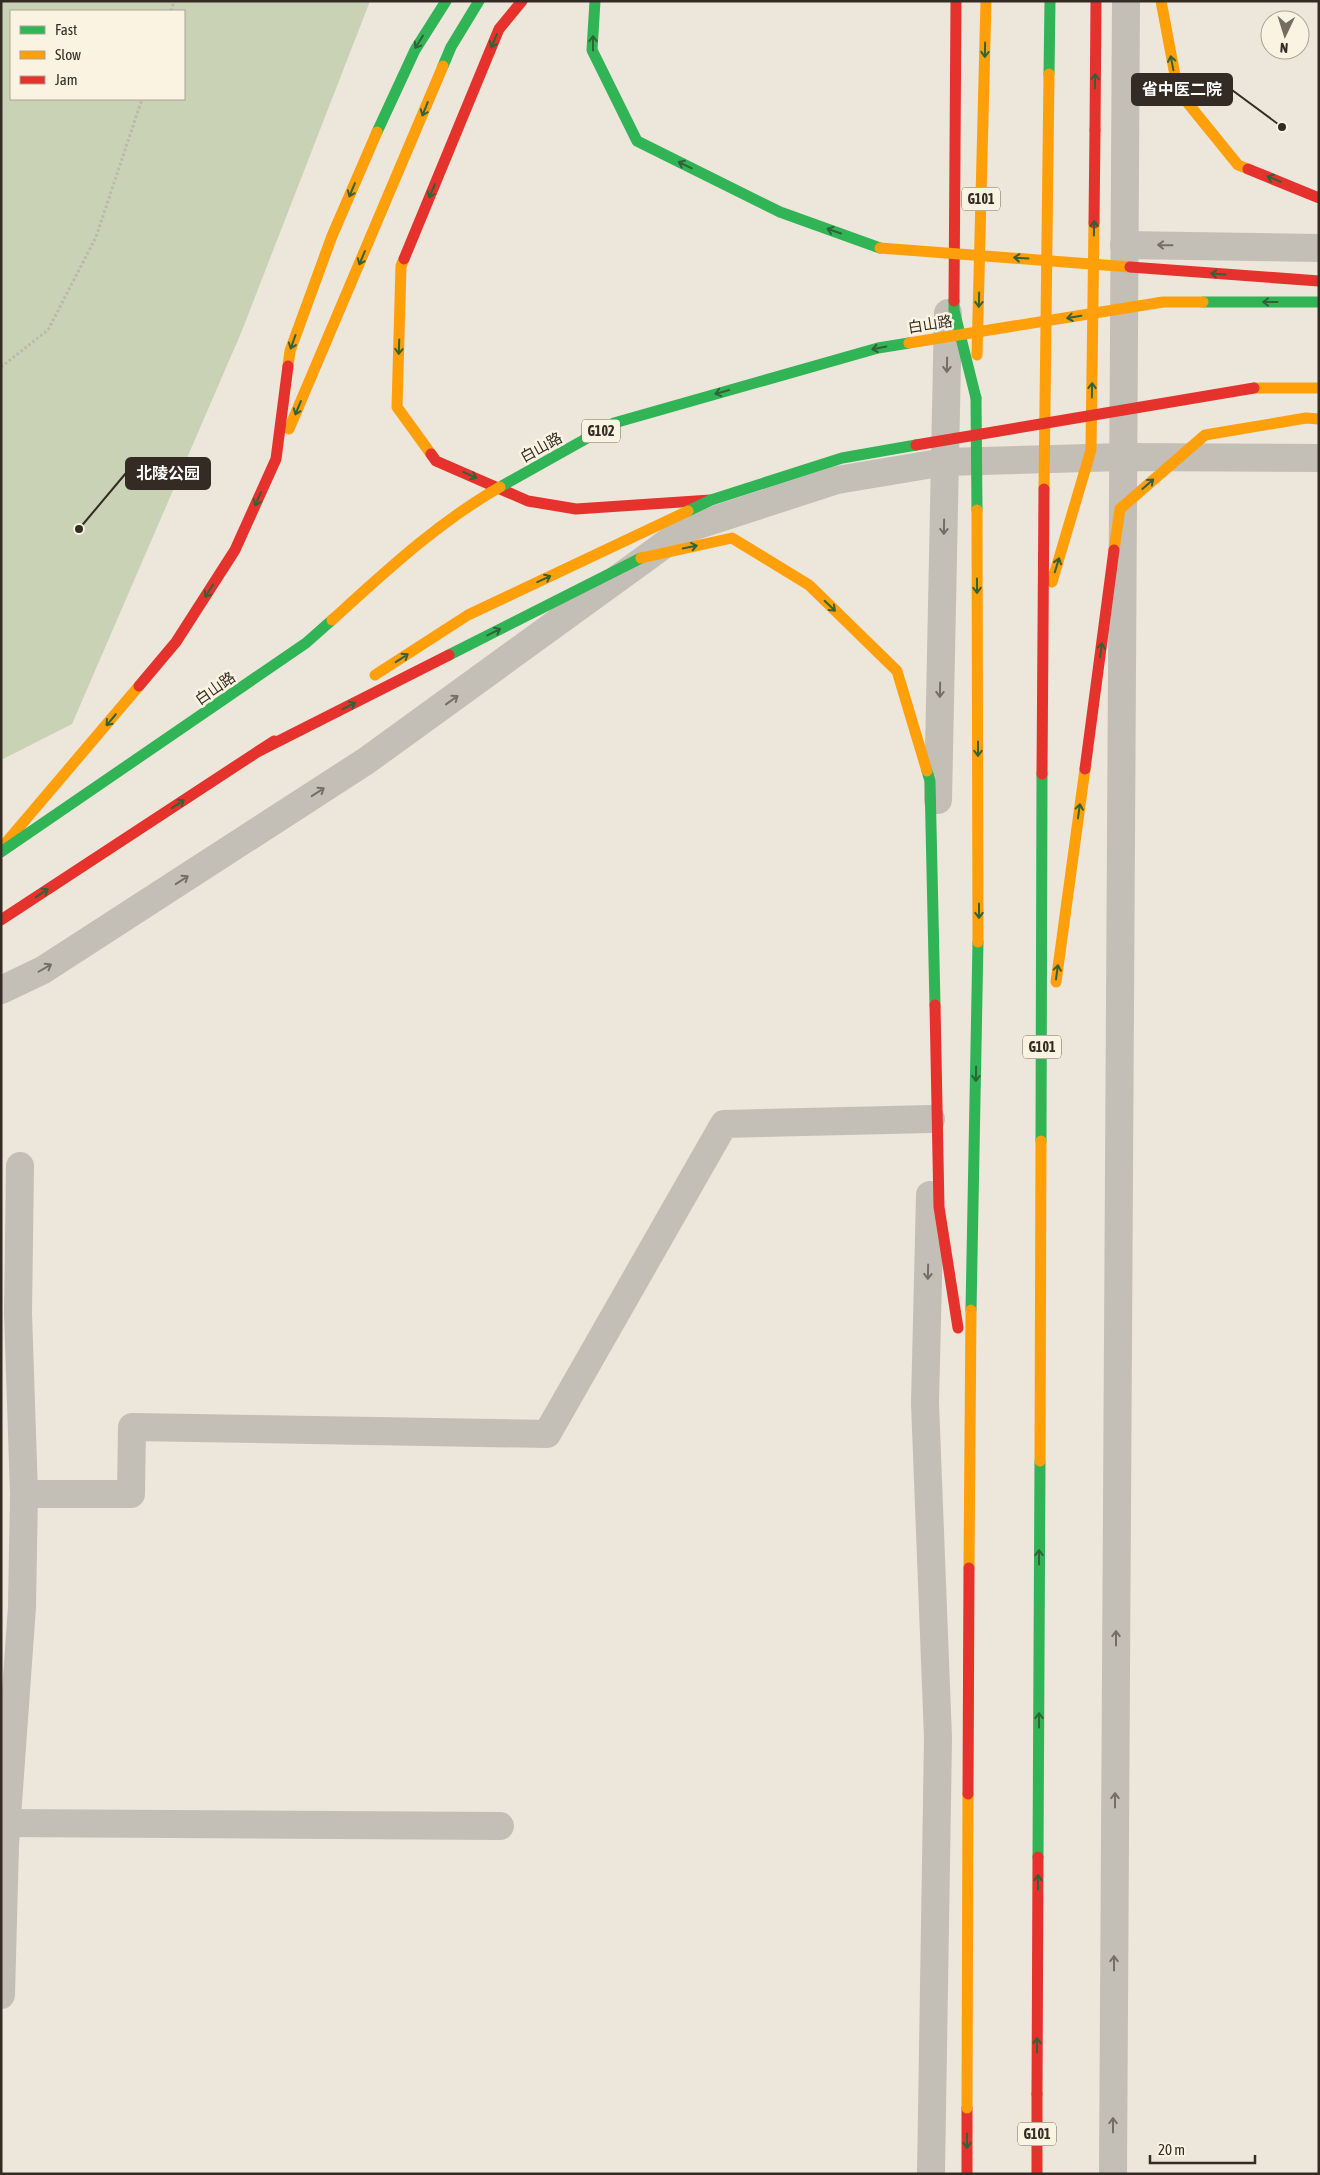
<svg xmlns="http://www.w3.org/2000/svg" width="1320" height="2175" font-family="'Asap Condensed','Noto Sans SC',sans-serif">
<rect width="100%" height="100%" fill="#ece6db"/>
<!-- green -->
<path fill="#c9d2b4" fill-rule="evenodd" d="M1 1H370L241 333 72 724 1 760ZM11 11H184V99H11Z"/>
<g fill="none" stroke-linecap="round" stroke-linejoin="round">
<!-- path -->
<g stroke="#bdb7ae" stroke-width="3" stroke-dasharray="2.5 2.5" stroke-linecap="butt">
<polyline points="171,11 174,1"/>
<polyline points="1,367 48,330 96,237 142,99"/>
</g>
<!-- street -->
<g stroke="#c4bfb6" stroke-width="28">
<polyline points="1124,245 1319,248"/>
<polyline points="938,800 948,313"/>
<polyline points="1,990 43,970 366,761 686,529 837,480 945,462 1123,457 1319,458"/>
<polyline points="930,1195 925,1403 938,1738 931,2174"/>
<polyline points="24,1494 131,1494 132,1427 547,1434 724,1124 931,1119"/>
<polyline points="1,1823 500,1826"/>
<polyline points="1,1995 5,1845 22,1607 24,1494 18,1313 20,1166"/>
<polyline points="1113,2174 1126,1"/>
</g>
<!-- fast -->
<g stroke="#30b455" stroke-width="11">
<polyline points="595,1 592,50 637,141 780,212 880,248"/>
<polyline points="443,66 451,47 479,1"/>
<polyline points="377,132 415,50 446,1"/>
<polyline points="954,301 954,310 976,398"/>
</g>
<!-- slow -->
<g stroke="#ff9f0a" stroke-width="11">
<polyline points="1161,1 1178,91 1238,165 1248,169"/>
<polyline points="404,259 401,266 397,407 431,454"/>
<polyline points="977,355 986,1"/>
<polyline points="288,366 290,351 332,236 377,132"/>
<polyline points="289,429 443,66"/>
<polyline points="4,845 139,686"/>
</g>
<!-- jam -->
<g stroke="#e5322d" stroke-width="11">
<polyline points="1095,130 1096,1"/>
<polyline points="1248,169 1319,198"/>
<polyline points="404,259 499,29 522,1"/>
<polyline points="954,301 956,1"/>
<polyline points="431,454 436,461 528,501 576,509 711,500"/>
<polyline points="139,686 176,642 235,550 276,459 288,366"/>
<polyline points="1037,2094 1037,2174"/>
<polyline points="967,2108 967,2174"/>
</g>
<!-- fast-bridge -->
<g stroke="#30b455" stroke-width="11">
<polyline points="1049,74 1050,1"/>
<polyline points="1203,302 1319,302"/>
<polyline points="976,398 977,510"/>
<polyline points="500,487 614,423 878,348 909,343"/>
<polyline points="688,511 711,500 842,458 916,445"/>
<polyline points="449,655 641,558"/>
<polyline points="927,771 930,781 935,1005"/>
<polyline points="1,852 306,643 332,620"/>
<polyline points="1041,1141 1042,774"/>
<polyline points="971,1310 978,942"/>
<polyline points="1038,1857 1040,1461"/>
</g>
<!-- slow-bridge -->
<g stroke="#ff9f0a" stroke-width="11">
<polyline points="880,248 1130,267"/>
<polyline points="909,343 1163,302 1203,302"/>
<polyline points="1254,388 1319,388"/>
<polyline points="1044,489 1049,74"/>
<polyline points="977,510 978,942"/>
<polyline points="1114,550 1120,509 1205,435 1306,418 1319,419"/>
<polyline points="641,558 732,538 809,585 897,671 927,771"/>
<polyline points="1052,582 1091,450 1094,223"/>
<path d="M332 620C385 572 437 523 500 487"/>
<polyline points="375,675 468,615 688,511"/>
<polyline points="1056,982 1085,769"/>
<polyline points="1040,1461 1041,1141"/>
<polyline points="969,1568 971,1310"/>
<polyline points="967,2108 968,1794"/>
</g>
<!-- jam-bridge -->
<g stroke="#e5322d" stroke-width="11">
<polyline points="1094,223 1095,130"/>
<polyline points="1130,267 1319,281"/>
<polyline points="916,445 1254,388"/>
<polyline points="259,751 449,655"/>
<polyline points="1085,769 1114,550"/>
<polyline points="1042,774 1044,489"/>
<polyline points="1,920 274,741"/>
<polyline points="935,1005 939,1207 958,1328"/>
<polyline points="968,1794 969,1568"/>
<polyline points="1037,2094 1038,1857"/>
</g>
</g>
<!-- one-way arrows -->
<defs><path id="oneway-shaft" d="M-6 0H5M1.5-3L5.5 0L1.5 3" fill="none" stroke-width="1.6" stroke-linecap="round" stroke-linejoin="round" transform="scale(1.25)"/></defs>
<g stroke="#326238">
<use href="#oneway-shaft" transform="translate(494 41) rotate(113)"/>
<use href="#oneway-shaft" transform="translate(419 42) rotate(122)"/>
<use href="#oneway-shaft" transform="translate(593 43) rotate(-90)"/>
<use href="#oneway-shaft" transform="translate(985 50) rotate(91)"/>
<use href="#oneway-shaft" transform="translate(1172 63) rotate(-101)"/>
<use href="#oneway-shaft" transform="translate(1095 81) rotate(-89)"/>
<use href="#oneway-shaft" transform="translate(425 109) rotate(112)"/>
<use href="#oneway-shaft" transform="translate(685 165) rotate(-154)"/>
<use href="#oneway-shaft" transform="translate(1274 179) rotate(-158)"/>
<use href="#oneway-shaft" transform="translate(352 190) rotate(113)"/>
<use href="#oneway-shaft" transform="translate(432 191) rotate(113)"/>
<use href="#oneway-shaft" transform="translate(1094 228) rotate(-89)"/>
<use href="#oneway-shaft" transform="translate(834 231) rotate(-161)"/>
<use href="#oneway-shaft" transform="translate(362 258) rotate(113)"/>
<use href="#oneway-shaft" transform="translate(1021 258) rotate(-176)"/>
<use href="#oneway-shaft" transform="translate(1218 274) rotate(-176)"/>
<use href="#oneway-shaft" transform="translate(979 300) rotate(91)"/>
<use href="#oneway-shaft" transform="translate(1270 302) rotate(180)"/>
<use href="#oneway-shaft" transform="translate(1074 317) rotate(171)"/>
<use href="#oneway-shaft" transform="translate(293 342) rotate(110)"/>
<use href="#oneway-shaft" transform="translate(399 347) rotate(92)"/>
<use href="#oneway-shaft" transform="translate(879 348) rotate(168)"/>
<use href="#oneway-shaft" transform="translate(1092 390) rotate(-89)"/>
<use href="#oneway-shaft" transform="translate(722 392) rotate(164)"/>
<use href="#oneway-shaft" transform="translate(298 408) rotate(113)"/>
<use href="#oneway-shaft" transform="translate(470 475) rotate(24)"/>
<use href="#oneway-shaft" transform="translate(1148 484) rotate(-41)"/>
<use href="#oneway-shaft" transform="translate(258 499) rotate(114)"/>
<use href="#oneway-shaft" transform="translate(690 547) rotate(-12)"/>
<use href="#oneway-shaft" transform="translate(1057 565) rotate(-73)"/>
<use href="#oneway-shaft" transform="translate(544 579) rotate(-25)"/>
<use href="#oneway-shaft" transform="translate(977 586) rotate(90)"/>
<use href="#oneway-shaft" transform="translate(209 591) rotate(122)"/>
<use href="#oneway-shaft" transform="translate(830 606) rotate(44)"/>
<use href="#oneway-shaft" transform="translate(494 632) rotate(-27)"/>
<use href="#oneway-shaft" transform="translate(1101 650) rotate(-82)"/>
<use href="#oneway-shaft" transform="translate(402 658) rotate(-33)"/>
<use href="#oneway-shaft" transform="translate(349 706) rotate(-27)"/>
<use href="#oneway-shaft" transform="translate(111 720) rotate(130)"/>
<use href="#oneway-shaft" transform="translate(978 749) rotate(90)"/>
<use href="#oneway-shaft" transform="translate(178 804) rotate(-33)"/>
<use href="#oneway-shaft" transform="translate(1079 811) rotate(-82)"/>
<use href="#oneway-shaft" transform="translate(42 893) rotate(-33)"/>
<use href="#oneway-shaft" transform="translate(979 911) rotate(90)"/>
<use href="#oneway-shaft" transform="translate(1057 972) rotate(-82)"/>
<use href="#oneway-shaft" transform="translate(976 1074) rotate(91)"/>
<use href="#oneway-shaft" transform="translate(1039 1557) rotate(-90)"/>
<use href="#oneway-shaft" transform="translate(1039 1720) rotate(-90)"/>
<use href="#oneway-shaft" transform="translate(1038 1882) rotate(-90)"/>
<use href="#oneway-shaft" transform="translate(1037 2045) rotate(-90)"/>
<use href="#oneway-shaft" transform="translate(967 2141) rotate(90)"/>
</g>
<g stroke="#756e66">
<use href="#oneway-shaft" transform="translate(1165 245) rotate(-179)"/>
<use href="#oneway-shaft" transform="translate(947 365) rotate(91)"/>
<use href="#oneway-shaft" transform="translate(944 527) rotate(91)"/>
<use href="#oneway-shaft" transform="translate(940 690) rotate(91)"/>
<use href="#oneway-shaft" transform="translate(452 700) rotate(-36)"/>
<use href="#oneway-shaft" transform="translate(318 792) rotate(-33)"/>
<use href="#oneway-shaft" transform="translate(182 880) rotate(-33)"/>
<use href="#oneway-shaft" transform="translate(45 968) rotate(-30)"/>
<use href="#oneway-shaft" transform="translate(928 1272) rotate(91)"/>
<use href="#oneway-shaft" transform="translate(1116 1638) rotate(-90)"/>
<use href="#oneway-shaft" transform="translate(1115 1800) rotate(-90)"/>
<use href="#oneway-shaft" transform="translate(1114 1963) rotate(-90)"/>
<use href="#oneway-shaft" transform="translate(1113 2125) rotate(-90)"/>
</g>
<g text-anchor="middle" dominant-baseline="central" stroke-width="5" stroke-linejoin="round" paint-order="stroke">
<!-- shield labels -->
<g fill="#faf3e2" stroke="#6f685d" stroke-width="1">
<rect x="962" y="187.5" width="38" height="23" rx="4"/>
<rect x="582" y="419.5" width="38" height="23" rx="4"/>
<rect x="1023" y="1035.5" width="38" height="23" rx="4"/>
<rect x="1018" y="2122.5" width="38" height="23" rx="4"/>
</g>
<g font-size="14" font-weight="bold" fill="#342c24">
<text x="981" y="199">G101</text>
<text x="601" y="431">G102</text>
<text x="1042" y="1047">G101</text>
<text x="1037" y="2134">G101</text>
</g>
<!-- street labels -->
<g font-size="15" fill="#342c24" stroke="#faf3e2">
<text transform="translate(930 324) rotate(-9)">白山路</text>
<text transform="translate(541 447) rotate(-29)">白山路</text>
<text transform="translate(215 688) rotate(-35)">白山路</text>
</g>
</g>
<!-- callouts -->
<path fill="none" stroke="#342c24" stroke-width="2" d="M1282 127L1232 90M79 529L126 473"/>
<g fill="#342c24" stroke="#faf3e2" stroke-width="2">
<circle cx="1282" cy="127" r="5"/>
<circle cx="79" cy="529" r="5"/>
</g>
<g fill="#342c24" stroke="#342c24" stroke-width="2">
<rect x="1132" y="74" width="100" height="31" rx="5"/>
<rect x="126" y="458" width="84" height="31" rx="5"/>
</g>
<g font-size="16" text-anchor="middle" font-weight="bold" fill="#fff">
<text x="1182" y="95">省中医二院</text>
<text x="168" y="479">北陵公园</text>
</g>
<!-- border -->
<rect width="1320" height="2175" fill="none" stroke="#342c24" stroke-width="5"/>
<!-- legend -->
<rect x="10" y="10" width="175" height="90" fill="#faf3e2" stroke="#aba396"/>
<rect x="20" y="26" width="25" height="8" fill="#30b455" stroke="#aba396"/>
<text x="55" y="35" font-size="15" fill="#342c24">Fast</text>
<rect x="20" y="51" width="25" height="8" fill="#ff9f0a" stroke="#aba396"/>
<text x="55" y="60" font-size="15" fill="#342c24">Slow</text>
<rect x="20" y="76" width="25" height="8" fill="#e5322d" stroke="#aba396"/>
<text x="55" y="85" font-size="15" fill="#342c24">Jam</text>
<!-- north arrow -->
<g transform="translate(1285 35) rotate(184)"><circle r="24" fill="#faf3e2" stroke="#aba396"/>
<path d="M0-4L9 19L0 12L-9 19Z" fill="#746d64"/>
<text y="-8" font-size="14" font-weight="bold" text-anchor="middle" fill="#342c24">N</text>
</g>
<!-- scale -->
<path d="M1150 2155v8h105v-8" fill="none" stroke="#342c24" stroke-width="2.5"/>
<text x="1158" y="2155" font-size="15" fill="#342c24" stroke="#faf3e2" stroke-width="4" paint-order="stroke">20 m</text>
</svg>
